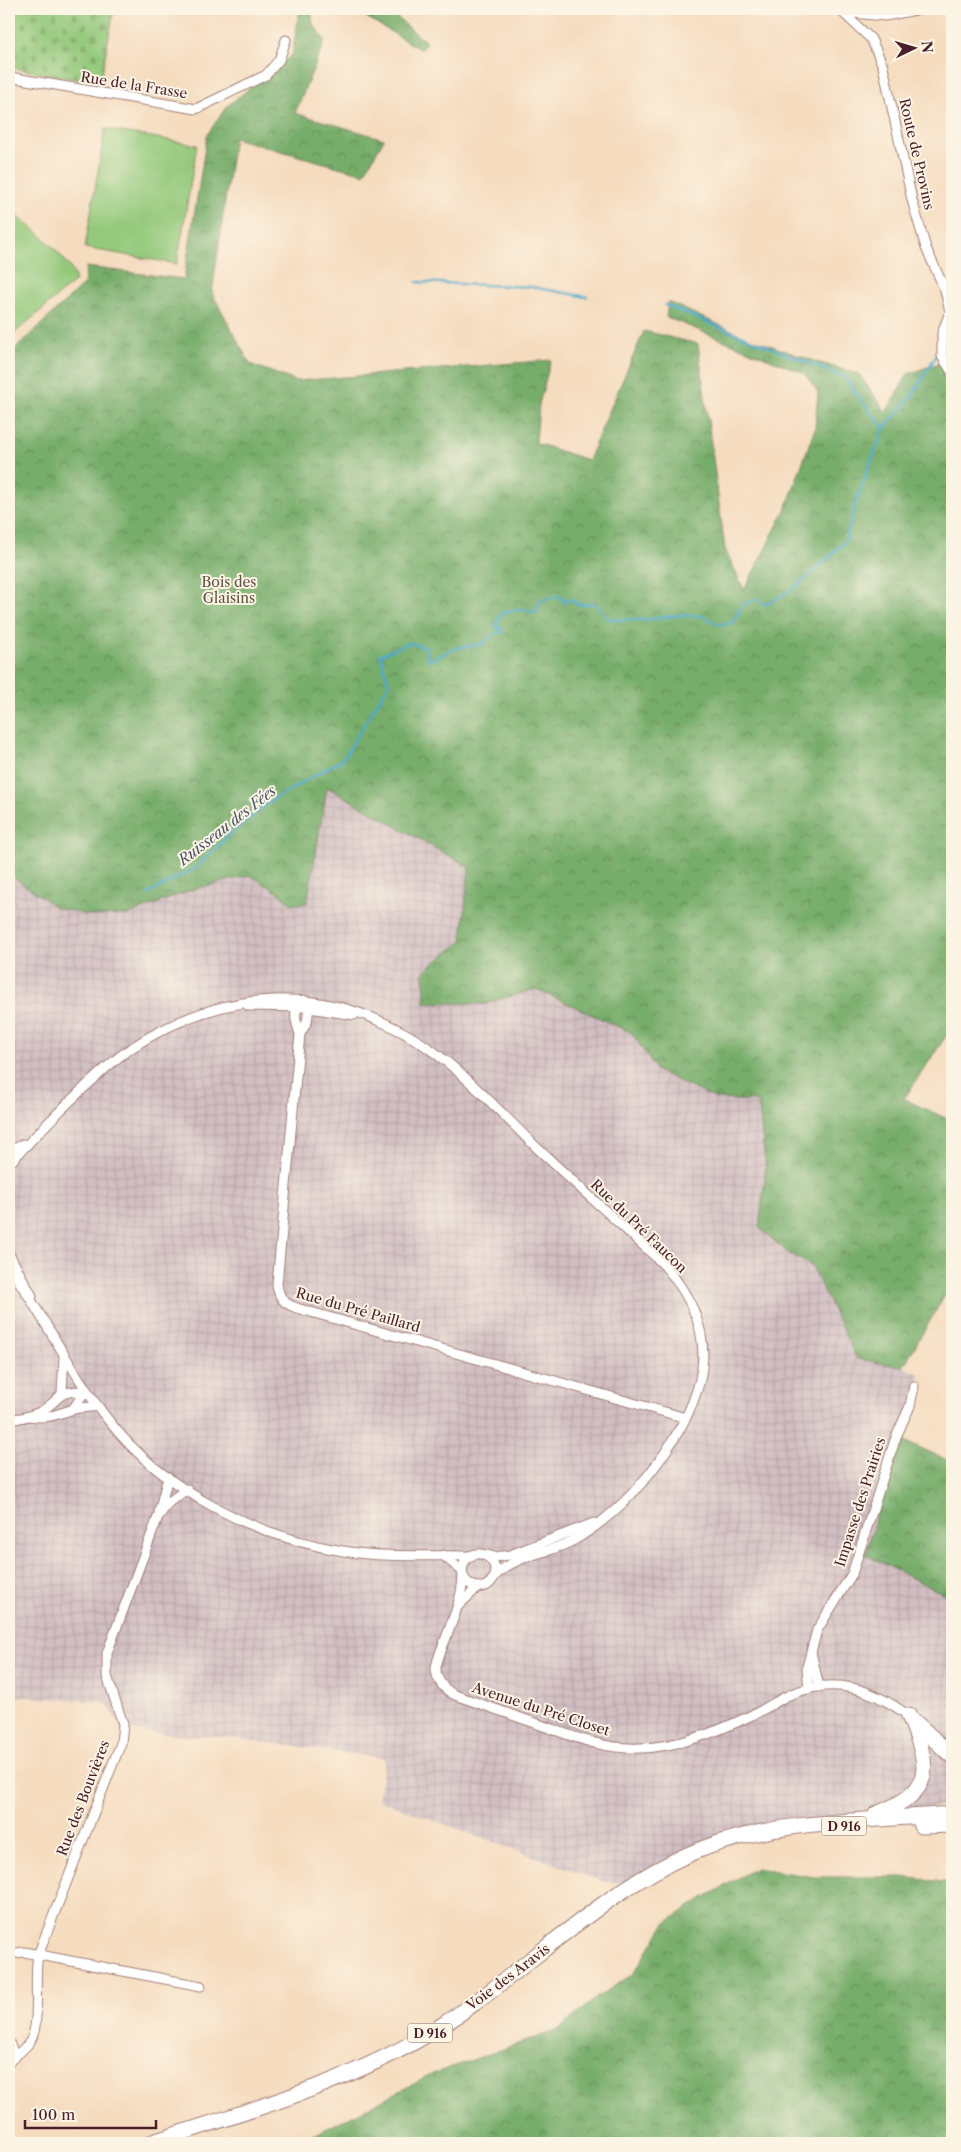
<svg xmlns="http://www.w3.org/2000/svg" width="961" height="2152" font-family="'Libre Caslon Text',serif">
<defs>
<pattern id="industrial-grid" width="8" height="8" patternUnits="userSpaceOnUse" patternTransform="scale(1.25)"><rect width="8" height="8" fill="#d2bec2"/><path d="M0 4h8M4 0v8" fill="none" stroke="#b6a3a7"/></pattern>
<pattern id="forest-crowns" width="20" height="18" patternUnits="userSpaceOnUse" patternTransform="scale(1.25)"><rect width="20" height="18" fill="#77ad6b"/><path d="M2 6a3 3 0 1 1 6 0M12 15a3 3 0 1 1 6 0" fill="none" stroke="#648c58"/></pattern>
<pattern id="cemetery-stones" width="16" height="16" patternUnits="userSpaceOnUse" patternTransform="scale(1.25)"><rect width="16" height="16" fill="#94c97b"/><path d="M2 7V4a2 2 0 0 1 4 0v3zM10 15v-3a2 2 0 0 1 4 0v3z" fill="#81ac6a"/></pattern>
</defs>
<rect width="100%" height="100%" fill="#fcf5e5"/>
<filter id="ink" filterUnits="userSpaceOnUse"><feTurbulence type="fractalNoise" baseFrequency=".02" numOctaves="2"/><feDisplacementMap in="SourceGraphic" scale="10" xChannelSelector="R" yChannelSelector="G"/><feConvolveMatrix kernelMatrix="1 2 1 2 8 2 1 2 1" color-interpolation-filters="sRGB"/></filter>
<filter id="wash" filterUnits="userSpaceOnUse"><feTurbulence type="fractalNoise" baseFrequency=".0096" numOctaves="4" result="noise"/><feDisplacementMap in="SourceGraphic" scale="20" xChannelSelector="R" yChannelSelector="G"/><feGaussianBlur stdDeviation="1.12" result="paint"/><feColorMatrix in="noise" values="0 0 0 0 0 0 0 0 0 0 0 0 0 0 0 0 0 1.4 0 .05"/><feComposite in="paint" operator="in"/></filter>
<g filter="url(#wash)">
<rect width="100%" height="100%" fill="#f5dcbf"/>
<!-- industrial -->
<polygon fill="url(#industrial-grid)" points="327,787 469,867 462,941 424,971 483,1004 536,989 632,1033 657,1071 716,1099 758,1101 766,1168 759,1228 790,1254 811,1265 857,1359 903,1367 920,1374 866,1555 952,1598 952,1804 883,1818 750,1835 639,1883 604,1882 378,1800 385,1758 215,1736 189,1736 126,1730 127,1738 106,1702 9,1696 9,874 57,908 128,915 191,890 251,875 278,892 292,904"/>
<!-- forest -->
<g fill="url(#forest-crowns)" stroke="#60664b">
<polygon points="300,9 312,9 312,22 325,41 295,113 384,139 364,174 234,138 212,293 250,364 296,381 551,360 539,404 536,443 588,460 644,331 698,344 725,549 744,590 787,506 815,428 818,392 804,373 666,317 668,302 744,336 817,362 859,374 886,412 908,374 930,366 949,361 952,368 952,1027 904,1099 952,1121 952,1283 903,1367 857,1359 811,1265 790,1254 759,1228 766,1168 758,1101 716,1099 657,1071 632,1033 536,989 484,1004 425,1002 424,971 462,941 469,867 327,787 307,903 292,904 278,892 250,875 191,890 128,915 93,916 57,908 9,874 9,355 84,284 86,267 184,279 207,135 227,106 292,55"/>
<polygon points="353,9 387,9 426,42 421,50"/>
<polygon points="896,1437 952,1462 952,1598 866,1555"/>
<polygon points="756,1868 814,1877 902,1877 952,1883 952,2143 298,2143 435,2073 558,2030 596,1998 633,1974 666,1923 695,1903"/>
</g>
<!-- cemetery -->
<polygon fill="url(#cemetery-stones)" stroke="#6f7453" points="9,9 114,9 100,84 9,67"/>
<!-- pitch -->
<g fill="#94c97b" stroke="#6f7453">
<polygon points="105,129 197,145 177,264 85,248"/>
<path d="M9 210C29 224 65 254 75 276V281L9 338Z"/>
</g>
<g fill="none" stroke-linecap="round" stroke-linejoin="round">
<!-- stream -->
<g stroke="#4ca9ca" stroke-width="2.5">
<polyline points="417,282 532,287 587,297"/>
<polyline points="665,305 844,377 871,413 884,428"/>
<polyline points="948,344 952,342"/>
<polyline points="148,894 197,867 227,837 268,803 343,759 389,684 380,655 409,643 425,647 429,661 456,648 482,644 495,634 502,632 502,629 496,627 501,613 523,609 536,613 541,600 559,596 565,602 572,599 578,605 594,603 609,619 642,620 680,615 702,616 720,625 732,623 743,605 756,598 765,605 794,588 815,571 845,542 857,499 884,428 913,395 939,350"/>
</g>
</g>
</g>
<g filter="url(#ink)">
<g fill="none" stroke-linecap="round" stroke-linejoin="round">
<!-- minor casing -->
<g stroke="#a07e75" stroke-width="11">
<g id="minor">
<polyline points="839,9 871,39 883,66 912,200 926,248 945,290 950,312 942,333 942,356 952,372"/>
<polyline points="842,12 885,16 921,9"/>
<polyline points="9,77 196,109 266,75 279,60 286,40"/>
<polyline points="248,1006 303,1007 354,1015"/>
<path d="M300 1034 307 1022 309 1008 303 1000C292 1012 295 1019 300 1034L277 1284C279 1300 286 1305 300 1309L686 1418"/>
<polyline points="9,1152 23,1144"/>
<path d="M9 1164C34 1137 59 1111 86 1086 101 1073 115 1058 133 1047 221 990 316 983 408 1035 454 1061 495 1107 533 1144 576 1185 621 1224 664 1265 720 1329 711 1385 666 1451 643 1485 616 1514 581 1536 556 1553 522 1552 498 1573 493 1577 492 1583 486 1586 473 1591 459 1579 463 1566 469 1545 498 1553 495 1575"/>
<polyline points="9,1254 32,1296"/>
<path d="M9 1265C18 1281 28 1294 37 1310 61 1348 81 1386 109 1421 164 1491 256 1537 343 1551 385 1558 429 1555 471 1556"/>
<polyline points="62,1393 64,1356"/>
<polyline points="73,1409 86,1391"/>
<path d="M30 1416C49 1419 57 1414 74 1409 81 1407 90 1408 98 1406"/>
<path d="M9 1420C20 1418 30 1417 40 1412 62 1400 54 1390 86 1391"/>
<polyline points="159,1512 168,1477"/>
<polyline points="443,1555 462,1571"/>
<polyline points="487,1555 495,1557 510,1555 594,1523"/>
<path d="M463 1576C462 1600 452 1621 444 1643 441 1651 437 1660 436 1668 436 1681 445 1690 455 1695 483 1705 510 1714 538 1724 572 1736 603 1750 640 1748 679 1747 717 1732 752 1715 765 1710 776 1701 789 1695 835 1676 871 1688 909 1716"/>
<polyline points="458,1606 478,1587"/>
<polyline points="811,1652 819,1687"/>
<polyline points="809,1689 807,1667 817,1630 852,1574 896,1437 910,1406 914,1386"/>
<polyline points="9,1954 24,1952 201,1986"/>
<polyline points="9,2042 15,2057"/>
<path d="M9 2062C15 2056 23 2050 29 2043 42 2026 33 1978 38 1955L121 1743 123 1724 107 1676V1653L158 1517 169 1502 187 1489"/>
</g>
</g>
<!-- trunk casing -->
<g stroke="#a07e75" stroke-width="17">
<g id="trunk">
<polyline points="914,1721 952,1756"/>
<path d="M876 1814C935 1791 931 1770 909 1716"/>
<polyline points="921,1826 952,1825"/>
<path d="M150 2143C247 2111 350 2083 438 2028 528 1971 606 1884 707 1847 785 1819 870 1821 952 1814"/>
</g>
</g>
<!-- minor -->
<use href="#minor" stroke="#fff" stroke-width="9"/>
<!-- trunk -->
<use href="#trunk" stroke="#fff" stroke-width="15"/>
</g>
</g>
<g text-anchor="middle" dominant-baseline="central" stroke-width="4" stroke-linejoin="round" paint-order="stroke">
<!-- shield labels -->
<g fill="#fcf5e5" stroke="#7f5f63" stroke-width="1">
<rect x="821.5" y="1816.5" width="45" height="19" rx="4"/>
<rect x="407.5" y="2023.5" width="45" height="19" rx="4"/>
</g>
<g font-size="12" font-weight="bold" fill="#4a1f2b">
<text x="844" y="1826">D 916</text>
<text x="430" y="2033">D 916</text>
</g>
<!-- street labels -->
<g font-size="14" fill="#4a1f2b" stroke="#fcf5e5">
<text transform="translate(134 85) rotate(9)">Rue de la Frasse</text>
<text transform="translate(917 154) rotate(77)">Route de Provins</text>
<text transform="translate(639 1226) rotate(44)">Rue du Pré Faucon</text>
<text transform="translate(358 1310) rotate(16)">Rue du Pré Paillard</text>
<text transform="translate(860 1502) rotate(-72)">Impasse des Prairies</text>
<text transform="translate(541 1709) rotate(18)">Avenue du Pré Closet</text>
<text transform="translate(83 1798) rotate(-69)">Rue des Bouvières</text>
<text transform="translate(508 1977) rotate(-37)">Voie des Aravis</text>
</g>
<!-- park labels -->
<g font-size="14" fill="#605243" stroke="#fcf5e5">
<text x="229" y="582">Bois des<tspan x="229" dy="16">Glaisins</tspan></text>
</g>
<!-- water labels -->
<g font-size="15" font-style="italic" fill="#4b566b" stroke="#fcf5e5">
<text transform="translate(227 825) rotate(-38)">Ruisseau des Fées</text>
</g>
</g>
<!-- margin -->
<rect width="961" height="2152" fill="none" stroke="#fcf5e5" stroke-width="30"/>
<!-- north arrow -->
<g transform="translate(914 48) rotate(85)" stroke="#fcf5e5" stroke-width="4" paint-order="stroke">
<path d="M0-4L9 19L0 12L-9 19Z" fill="#4a1f2b"/>
<text y="-8" font-size="14" font-weight="bold" text-anchor="middle" fill="#4a1f2b">N</text>
</g>
<!-- scale -->
<path d="M25 2120v8h131v-8" fill="none" stroke="#4a1f2b" stroke-width="2.5"/>
<text x="32" y="2120" font-size="15" fill="#4a1f2b" stroke="#fcf5e5" stroke-width="4" paint-order="stroke">100 m</text>
</svg>
